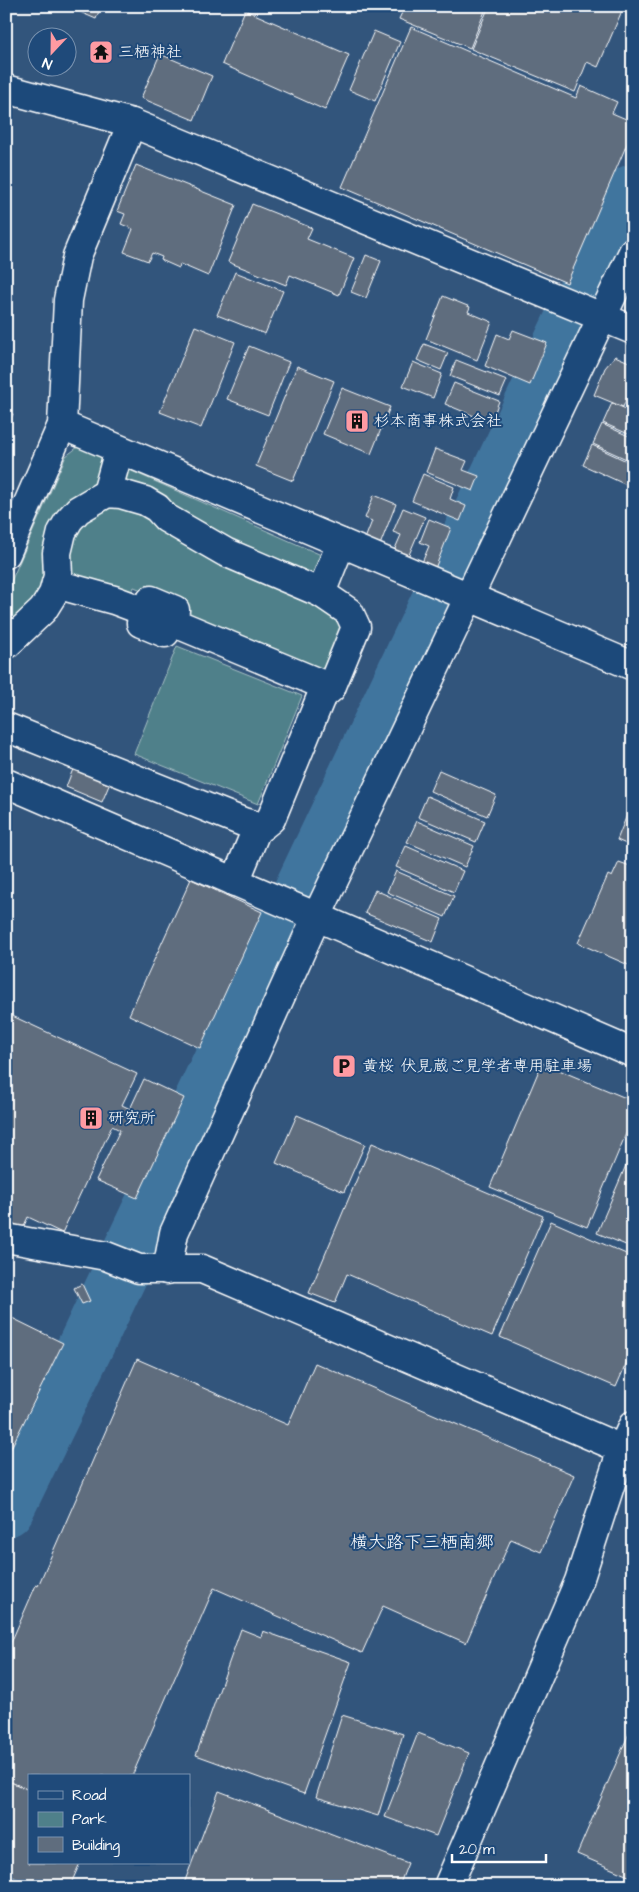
<svg xmlns="http://www.w3.org/2000/svg" width="639" height="1892" font-family="'Architects Daughter','Klee One',sans-serif">
<rect width="100%" height="100%" fill="#1f4a7a"/>
<filter id="ink" filterUnits="userSpaceOnUse"><feTurbulence type="fractalNoise" baseFrequency=".02" numOctaves="2"/><feDisplacementMap in="SourceGraphic" scale="10" xChannelSelector="R" yChannelSelector="G"/><feConvolveMatrix kernelMatrix="1 2 1 2 8 2 1 2 1" color-interpolation-filters="sRGB"/></filter>
<g filter="url(#ink)">
<!-- built -->
<path fill="#32547b" fill-rule="evenodd" d="M6 6H633V1886H6ZM38 38H68V68H38ZM29 1776H189V1863H29Z"/>
<!-- green -->
<g fill="#4f808a" stroke="#a7c0c4">
<polygon points="78,447 107,459 96,489 47,583 6,636 6,593 66,456"/>
<polygon points="127,469 328,558 314,578 214,539 123,480"/>
<polygon points="119,500 347,618 327,671 181,617 184,607 134,587 128,600 71,575 69,536 76,522"/>
<polygon points="177,646 302,696 258,804 134,754"/>
</g>
<g fill="none" stroke-linecap="round" stroke-linejoin="round">
<!-- river -->
<polyline stroke="#41759e" stroke-width="56" points="6,1509 87,1343 633,192"/>
</g>
<!-- building -->
<g fill="#5f6d7e" stroke="#fff">
<polygon points="66,6 101,6 96,19"/>
<polygon points="405,6 487,6 470,48 399,19"/>
<polygon points="489,6 624,6 598,67 587,62 575,92 471,49"/>
<polygon points="245,10 349,55 325,110 222,64"/>
<polygon points="411,27 576,98 581,86 617,102 612,113 633,122 633,130 567,283 342,187"/>
<polygon points="374,31 400,42 375,101 349,90"/>
<polygon points="160,54 212,76 194,120 141,98"/>
<polygon points="136,165 236,205 208,276 180,264 179,268 161,260 162,257 152,253 148,261 124,252 133,229 121,224 125,214 117,211"/>
<polygon points="252,204 312,228 307,239 354,258 339,295 290,275 286,285 228,262"/>
<polygon points="366,255 381,261 366,298 351,292"/>
<polygon points="235,272 283,291 265,334 217,315"/>
<polygon points="443,296 470,307 468,312 492,322 477,360 426,339"/>
<polygon points="195,326 235,342 201,428 160,412"/>
<polygon points="513,330 547,343 530,385 485,366 497,334 509,339"/>
<polygon points="424,344 448,353 441,370 417,360"/>
<polygon points="249,346 289,362 268,415 227,399"/>
<polygon points="632,353 633,384 623,407 594,395 605,368 615,356 629,362"/>
<polygon points="456,360 507,380 500,396 450,376"/>
<polygon points="413,362 442,374 433,398 403,386"/>
<polygon points="297,366 334,381 293,481 256,466"/>
<polygon points="6,370 11,371 6,382"/>
<polygon points="454,383 499,401 491,423 445,404"/>
<polygon points="342,388 390,407 371,454 323,434"/>
<polygon points="633,388 633,404 627,401"/>
<polygon points="612,403 633,412 633,436 603,423"/>
<polygon points="6,411 13,414 7,426 6,426"/>
<polygon points="602,424 633,438 633,462 593,444"/>
<polygon points="592,445 633,464 633,488 583,465"/>
<polygon points="435,449 467,461 463,470 479,476 473,491 426,472"/>
<polygon points="423,474 454,487 450,499 466,506 460,521 412,501"/>
<polygon points="374,495 396,504 380,545 365,539 372,521 365,518"/>
<polygon points="403,508 425,517 408,557 394,551 401,535 393,532"/>
<polygon points="429,519 451,528 434,571 421,565 429,546 420,542"/>
<polygon points="75,764 112,778 102,802 66,787"/>
<polygon points="439,770 496,795 487,816 430,791"/>
<polygon points="427,796 485,821 476,842 418,817"/>
<polygon points="6,800 11,802 6,813"/>
<polygon points="633,800 633,847 617,840"/>
<polygon points="417,821 474,846 465,867 407,842"/>
<polygon points="406,846 463,871 454,892 396,867"/>
<polygon points="619,862 633,867 633,967 578,943 608,875 612,877"/>
<polygon points="396,871 454,896 445,917 387,892"/>
<polygon points="191,879 262,912 200,1048 129,1015"/>
<polygon points="375,890 442,919 433,942 365,913"/>
<polygon points="6,1013 137,1074 122,1105 130,1109 144,1079 184,1098 137,1198 96,1180 120,1130 112,1126 62,1233 28,1217 23,1228 6,1220"/>
<polygon points="542,1063 633,1101 633,1117 587,1227 490,1187"/>
<polygon points="297,1115 365,1144 344,1192 276,1163"/>
<polygon points="372,1143 543,1216 492,1336 347,1274 335,1303 309,1293"/>
<polygon points="633,1149 633,1248 597,1233"/>
<polygon points="551,1221 633,1257 633,1348 616,1387 500,1337"/>
<polygon points="82,1284 90,1301 82,1304 74,1288"/>
<polygon points="6,1315 63,1343 6,1458"/>
<polygon points="137,1359 288,1425 315,1363 574,1475 541,1552 511,1539 466,1643 383,1606 362,1653 214,1588 132,1776 29,1776 29,1790 6,1780 6,1654 36,1585 38,1586"/>
<polygon points="241,1629 261,1637 263,1631 351,1662 304,1794 196,1755"/>
<polygon points="342,1715 403,1734 378,1816 316,1797"/>
<polygon points="633,1724 633,1878 577,1854"/>
<polygon points="418,1733 469,1753 436,1836 385,1817"/>
<polygon points="6,1780 29,1790 29,1863 80,1863 70,1886 33,1886 6,1874"/>
<polygon points="219,1791 408,1863 399,1886 183,1886"/>
</g>
<g fill="none" stroke-linecap="round" stroke-linejoin="round">
<!-- minor casing -->
<g stroke="#fff" stroke-width="31">
<g id="minor">
<polyline points="6,89 132,123 633,330"/>
<polyline points="62,425 633,666"/>
<polyline points="107,493 119,450"/>
<polyline points="6,554 62,425 68,300 77,256 132,123"/>
<polyline points="56,584 114,600 146,612"/>
<polyline points="321,593 341,543"/>
<polyline points="170,621 175,610 151,600 141,623 165,633 170,621 331,688"/>
<polyline points="6,645 43,610 53,594 58,576 57,553 62,532 69,520 78,510 107,493 121,494 145,501 157,508 166,518 225,552 321,593 349,612 356,627 331,688 321,697 271,819 261,827 243,822 6,727"/>
<polyline points="6,783 633,1053"/>
<polyline points="235,882 258,826"/>
<polyline points="6,1238 106,1256 139,1269 202,1269 622,1449"/>
<polyline points="167,1270 174,1233 316,918 633,252"/>
<polyline points="448,1886 579,1581 622,1449 633,1425"/>
</g>
</g>
<!-- minor -->
<use href="#minor" stroke="#1f4a7a" stroke-width="28"/>
</g>
</g>
<!-- icons -->
<defs>
<g id="temple-square" transform="scale(1.25)"><rect x="-9" y="-9" width="18" height="18" rx="4" fill="#ff9aa2" stroke="#1f4a7a"/><path d="M0-6L5-2H3V0L6.5 2.5H4V6H1.5V3h-3V6H-4V2.5H-6.5L-3 0V-2H-5Z" fill="#111"/></g>
<g id="building-square" transform="scale(1.25)"><rect x="-9" y="-9" width="18" height="18" rx="4" fill="#ff9aa2" stroke="#1f4a7a"/><path d="M-4-6H4V6H1V3H-1V6H-4ZM-2.5-4.3h1.7v1.8h-1.7ZM.8-4.3h1.7v1.8H.8ZM-2.5-1h1.7V.8h-1.7ZM.8-1h1.7V.8H.8Z" fill="#111"/></g>
<g id="parking-square" transform="scale(1.25)"><rect x="-9" y="-9" width="18" height="18" rx="4" fill="#ff9aa2" stroke="#1f4a7a"/><path d="M-3.5-5.5H1a3.5 3.5 0 0 1 0 7H-1V5.5H-3.5ZM-1-3.4V-.6H.8a1.4 1.4 0 0 0 0-2.8Z" fill="#111"/></g>
</defs>
<g fill-rule="evenodd">
<use href="#temple-square" x="101" y="52"/>
<use href="#building-square" x="357" y="421"/>
<use href="#parking-square" x="344" y="1066"/>
<use href="#building-square" x="91" y="1118"/>
</g>
<g text-anchor="middle" dominant-baseline="central" stroke-width="4" stroke-linejoin="round" paint-order="stroke">
<!-- poi labels -->
<g font-size="16" fill="#fff" stroke="#1f4a7a" text-anchor="start">
<text x="118" y="52">三栖神社</text>
<text x="374" y="421">杉本商事株式会社</text>
<text x="362" y="1066">黄桜 伏見蔵ご見学者専用駐車場</text>
<text x="108" y="1118">研究所</text>
</g>
<!-- neighbourhood labels -->
<g font-size="18" fill="#fff" stroke="#1f4a7a">
<text x="422" y="1542">横大路下三栖南郷</text>
</g>
</g>
<!-- margin -->
<rect width="639" height="1892" fill="none" stroke="#1f4a7a" stroke-width="25"/>
<rect x="12" y="12" width="614" height="1867" fill="none" stroke="#fff" stroke-width="2" filter="url(#ink)"/>
<!-- legend -->
<rect x="28" y="1774" width="162" height="90" fill="#1f4a7a" stroke="#7992af"/>
<rect x="38" y="1791" width="25" height="8" fill="#1f4a7a" stroke="#7992af"/>
<text x="72" y="1800" font-size="15" fill="#ffffff">Road</text>
<rect x="38" y="1812" width="25" height="15" fill="#4f808a" stroke="#7992af"/>
<text x="72" y="1824" font-size="15" fill="#ffffff">Park</text>
<rect x="38" y="1837" width="25" height="15" fill="#5f6d7e" stroke="#7992af"/>
<text x="72" y="1850" font-size="15" fill="#ffffff">Building</text>
<!-- north arrow -->
<g transform="translate(52 52) rotate(202)"><circle r="24" fill="#1f4a7a" stroke="#7992af"/>
<path d="M0-4L9 19L0 12L-9 19Z" fill="#ff9aa2"/>
<text y="-8" font-size="14" font-weight="bold" text-anchor="middle" fill="#ffffff">N</text>
</g>
<!-- scale -->
<path d="M452 1854v8h94v-8" fill="none" stroke="#ffffff" stroke-width="2.5"/>
<text x="459" y="1854" font-size="15" fill="#ffffff" stroke="#1f4a7a" stroke-width="4" paint-order="stroke">20 m</text>
</svg>
